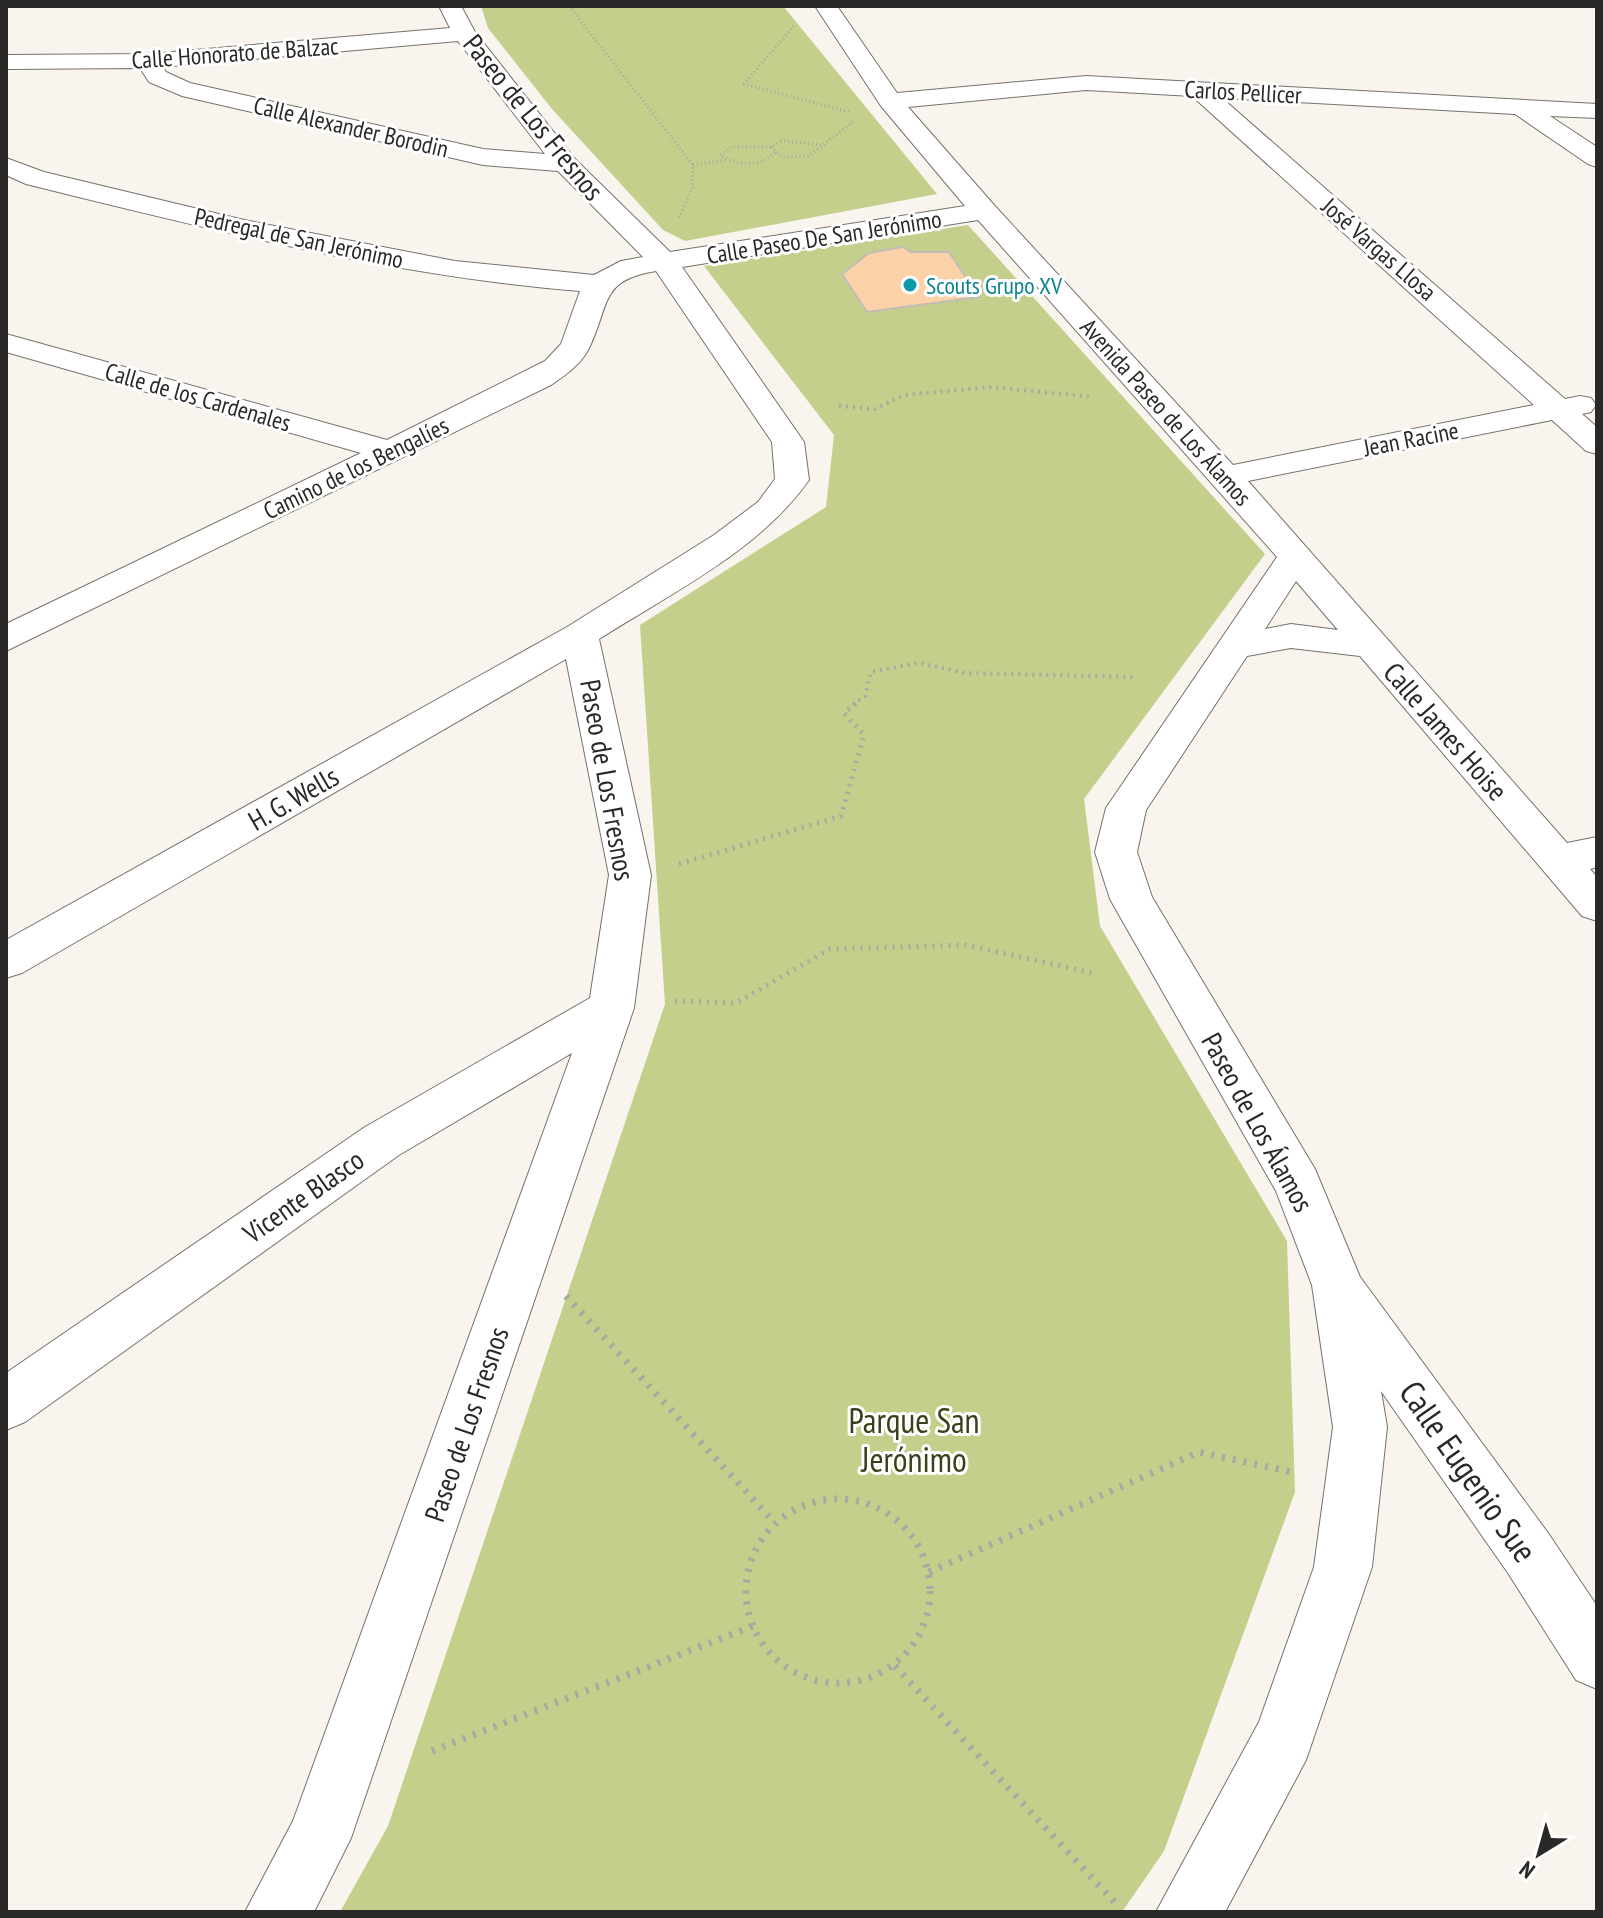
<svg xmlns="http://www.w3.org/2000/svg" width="1603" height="1918" font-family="'PT Sans Narrow',sans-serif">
<rect width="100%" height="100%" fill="#f9f4ee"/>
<!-- green -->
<g fill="#c3cf8b">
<polygon points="481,6 783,6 937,194 685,241 663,230 552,109 488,28"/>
<polygon points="968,225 1265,554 1084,799 1100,926 1287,1241 1295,1492 1164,1851 1122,1912 340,1912 388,1826 665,1004 640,625 826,507 834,435 704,266"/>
</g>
<!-- building -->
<polygon fill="#fbd2a8" stroke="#c2bcb7" stroke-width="2" points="903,247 911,252 949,252 979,297 867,312 842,274 869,253"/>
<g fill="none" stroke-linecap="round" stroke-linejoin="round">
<!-- street casing -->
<g stroke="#76726c" stroke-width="2">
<path id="street" d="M439 6H461L475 32 575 159 670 252 965 206 881 106 815 6H837L897 93 1086 76 1597 104V118L1550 116 1597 147V167L1588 164 1515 114 1222 98 1565 399 1580 396 1591 398 1596 405 1591 412 1582 414 1597 427V454L1586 451 1552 420 1248 481 1567 843 1597 837V867L1590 869 1597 877V921L1582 916 1360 656 1291 648 1247 656 1146 810 1137 852 1152 897 1315 1169 1360 1277 1548 1533 1597 1606V1689L1576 1680 1508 1573 1381 1391 1387 1427 1372 1567 1306 1760 1225 1912H1156L1259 1722 1314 1567 1333 1427 1312 1285 1276 1191 1110 899 1095 852 1106 808 1277 557 978 220 682 267 804 442 809 480C759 551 671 593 599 639L651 875 634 1008 351 1838 314 1912H245L293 1821 572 1053 399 1155 25 1422 6 1430V1373L365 1127 590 998 609 875 566 659 22 973 6 978V940L567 627 714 535 758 502 775 479 772 442 656 271C601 280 610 302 591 344 583 363 567 374 551 385L6 651V624L361 453 6 352V334L387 440 545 361 561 344 580 291C392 276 209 229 26 184L6 175V158L44 172 244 220 455 261 594 275 621 261 643 257 558 171 483 165 182 96 149 82 140 68 6 69V55L148 54 450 28ZM458 41 545 154 483 149 190 83 166 72 163 67ZM1086 90 1192 96 1534 405 1233 465 994 205 908 107ZM1296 581 1338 630 1291 624 1265 629Z"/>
</g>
<!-- path-far3 -->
<g stroke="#aba7a2" stroke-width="3" stroke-dasharray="1 3" stroke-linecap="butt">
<polyline points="569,6 693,165 692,188 678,220"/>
<polyline points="794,26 744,84 849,112"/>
<polyline points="821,145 782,141 771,147 783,157 809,156 854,121"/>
<path d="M771 147H732L720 155C740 166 758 168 776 152"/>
<polyline points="693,165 726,160"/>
</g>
<!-- path-far2 -->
<g stroke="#aba7a2" stroke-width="4" stroke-dasharray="2 5" stroke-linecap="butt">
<polyline points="839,406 875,409 904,395 992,387 1093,397"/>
<polyline points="853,705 865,696 871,672 919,663 966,673 1133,677"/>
</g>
<!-- path-far1 -->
<g stroke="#aba7a2" stroke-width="5" stroke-dasharray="2 6" stroke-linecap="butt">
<polyline points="679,864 841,816 864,735 844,713 856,703"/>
<polyline points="675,1001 736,1003 830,949 966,945 1097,974"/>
</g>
<!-- path -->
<g stroke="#aba7a2" stroke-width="7" stroke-dasharray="3 8" stroke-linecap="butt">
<polyline points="566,1296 774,1522"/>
<circle cx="838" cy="1591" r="92"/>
<polyline points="929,1572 1199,1452 1296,1473"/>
<polyline points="895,1666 1118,1906"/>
<polyline points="432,1751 753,1626"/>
</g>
<!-- street -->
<use href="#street" fill="#fff" fill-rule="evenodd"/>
</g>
<!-- markers -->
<circle fill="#0f9aa8" stroke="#fff" stroke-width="3" cx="910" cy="285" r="8"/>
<g text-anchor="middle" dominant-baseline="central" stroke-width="6" stroke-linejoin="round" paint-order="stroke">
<!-- far-street labels -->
<g font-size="24" fill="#2b2927" stroke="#fff">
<text transform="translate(235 53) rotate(-4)">Calle Honorato de Balzac</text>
<text transform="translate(1243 92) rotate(3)">Carlos Pellicer</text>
<text transform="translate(351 127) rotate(13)">Calle Alexander Borodin</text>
<text transform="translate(824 237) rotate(-9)">Calle Paseo De San Jerónimo</text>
<text transform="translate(299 238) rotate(12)">Pedregal de San Jerónimo</text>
<text transform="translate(1379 249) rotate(41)">José Vargas Llosa</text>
<text transform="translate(198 397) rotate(16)">Calle de los Cardenales</text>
<text transform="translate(1166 412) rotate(48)">Avenida Paseo de Los Álamos</text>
<text transform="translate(1411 439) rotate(-11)">Jean Racine</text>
<text transform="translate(356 468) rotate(-26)">Camino de los Bengalíes</text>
</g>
<!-- far-culture labels -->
<g font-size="24" fill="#0d838f" stroke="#fff" text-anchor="start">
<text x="926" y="285">Scouts Grupo XV</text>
</g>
<!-- street labels -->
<g font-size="28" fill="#2b2927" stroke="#fff">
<text transform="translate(534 117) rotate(51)">Paseo de Los Fresnos</text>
<text transform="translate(1446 731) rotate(49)">Calle James Hoise</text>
<text transform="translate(608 780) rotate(80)">Paseo de Los Fresnos</text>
<text transform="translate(293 798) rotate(-30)">H. G. Wells</text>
<text transform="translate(1258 1122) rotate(61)">Paseo de Los Álamos</text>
<text transform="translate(303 1196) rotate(-35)">Vicente Blasco</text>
<text transform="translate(466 1424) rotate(-71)">Paseo de Los Fresnos</text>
</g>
<!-- near-park labels -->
<g font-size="34" fill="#3a4019" stroke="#fff">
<text x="914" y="1420">Parque San<tspan x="914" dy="39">Jerónimo</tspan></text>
</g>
<!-- near-street labels -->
<g font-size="34" fill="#2b2927" stroke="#fff">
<text transform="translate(1469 1471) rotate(55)">Calle Eugenio Sue</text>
</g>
</g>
<!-- border -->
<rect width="1603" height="1918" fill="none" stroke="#2b2927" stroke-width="16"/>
<!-- north arrow -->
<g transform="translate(1539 1854) rotate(217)" stroke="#ffffff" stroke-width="6" paint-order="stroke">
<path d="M0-6L14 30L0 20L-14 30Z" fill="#2b2927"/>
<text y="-12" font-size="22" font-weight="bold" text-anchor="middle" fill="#2b2927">N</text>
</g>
</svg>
